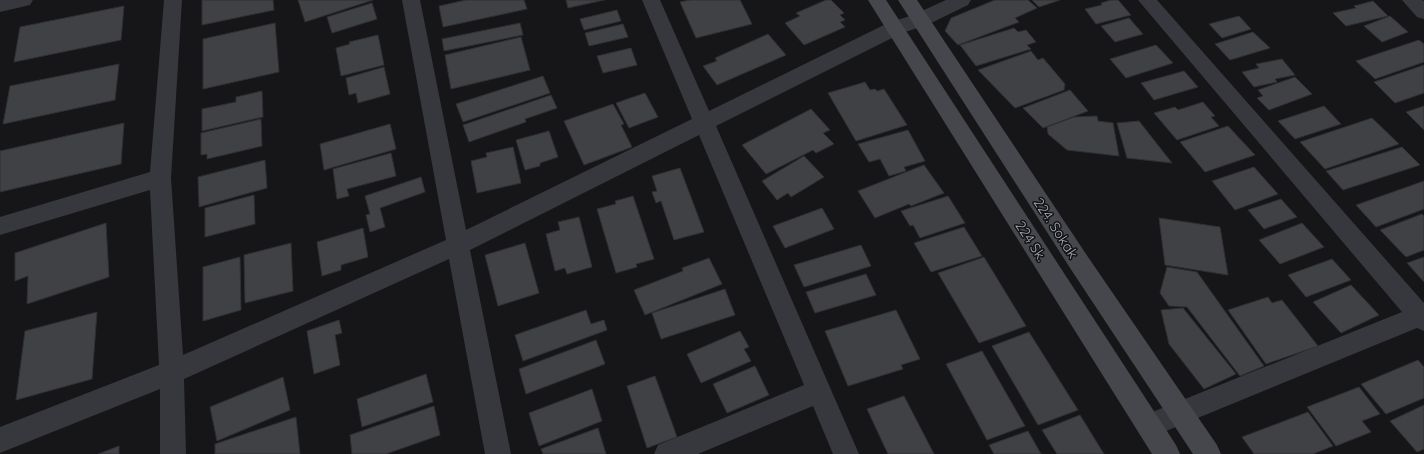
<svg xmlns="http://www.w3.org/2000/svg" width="1424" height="454" font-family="Quicksand,sans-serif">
<rect width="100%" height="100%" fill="#161618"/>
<!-- building -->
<g fill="#404145" stroke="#303034">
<polygon points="202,0 273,0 274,10 202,25"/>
<polygon points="298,0 373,0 305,22"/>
<polygon points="466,0 524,0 527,9 443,27 439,6"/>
<polygon points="566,0 604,0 568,8"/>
<polygon points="690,0 740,0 752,24 696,38 680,2"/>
<polygon points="826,0 831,0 844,13 840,15 845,20 840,22 845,27 804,45 785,23 800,16 796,13"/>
<polygon points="995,0 1028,0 1037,8 1015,18 1019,22 958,45 945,31 951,18"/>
<polygon points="1032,0 1060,0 1039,7"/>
<polygon points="1111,0 1118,0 1131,15 1096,24 1085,9 1102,5 1101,3"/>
<polygon points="1373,1 1388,16 1346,26 1333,13 1356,8 1354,6"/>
<polygon points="372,3 377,19 332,33 327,17"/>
<polygon points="124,6 121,40 14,62 20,27"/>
<polygon points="617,10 621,21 584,30 580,19"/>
<polygon points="1239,16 1251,29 1222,38 1209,24"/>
<polygon points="1390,16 1408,32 1382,42 1364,26"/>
<polygon points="1129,18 1143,34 1115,42 1101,26"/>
<polygon points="275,23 279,72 203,89 203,39"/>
<polygon points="520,23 523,35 444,51 442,39"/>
<polygon points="623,24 628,37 589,46 585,33"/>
<polygon points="1014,28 1018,32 1026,30 1036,42 1027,45 1031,49 976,66 960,45"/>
<polygon points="1253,32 1270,48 1230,60 1215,44"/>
<polygon points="768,34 786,55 717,85 703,66 717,61 715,58"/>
<polygon points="378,35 384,65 341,76 336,48 350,44 349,42"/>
<polygon points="521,37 530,70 451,89 445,55"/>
<polygon points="1419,40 1424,44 1424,62 1375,79 1356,61"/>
<polygon points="1156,45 1173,63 1126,78 1110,59"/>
<polygon points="631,48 637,65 603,73 597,56"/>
<polygon points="1031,51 1038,60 1043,58 1065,84 1064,90 1015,108 978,70"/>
<polygon points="1282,59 1295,75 1275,79 1277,82 1254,87 1242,72 1259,68 1256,64"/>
<polygon points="119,64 115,100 3,124 10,86"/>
<polygon points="1424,65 1424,93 1395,103 1374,82"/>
<polygon points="384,67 390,94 358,103 356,93 349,95 346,78"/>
<polygon points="1184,71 1198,87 1154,100 1141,83"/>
<polygon points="543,76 550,93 463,122 456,104"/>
<polygon points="1295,77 1312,94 1269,110 1257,98 1263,96 1258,90"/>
<polygon points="865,82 870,90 875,89 877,91 884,89 907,125 856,141 828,93"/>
<polygon points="1070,90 1088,111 1043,128 1023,108"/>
<polygon points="262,91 263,117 202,131 202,109 236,102 236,97"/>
<polygon points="645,93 658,117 629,128 616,103"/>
<polygon points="551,95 557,108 525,119 526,122 469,142 463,125"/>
<polygon points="1203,102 1215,116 1211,117 1219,126 1177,140 1154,113 1175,107 1178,110"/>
<polygon points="613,104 624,124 621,125 632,147 584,165 564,121"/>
<polygon points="1324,106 1341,124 1295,139 1278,121"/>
<polygon points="1424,106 1424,130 1406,112"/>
<polygon points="811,109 830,130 823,133 834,144 816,153 813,150 766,174 742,145"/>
<polygon points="1097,116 1098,121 1113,123 1119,156 1067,150 1048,134 1047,127 1074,117"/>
<polygon points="1372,118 1399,144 1325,169 1300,142"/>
<polygon points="261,119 262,146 207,159 207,154 201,155 201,133"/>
<polygon points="1139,121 1172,163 1127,158 1117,123"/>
<polygon points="124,123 121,164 0,192 0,151"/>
<polygon points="390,124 396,149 324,170 320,144"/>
<polygon points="1228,126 1255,155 1205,172 1180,142"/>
<polygon points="908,130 925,161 904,167 906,171 889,176 880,159 869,162 858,144"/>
<polygon points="549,131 558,157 540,163 540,166 525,170 516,140"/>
<polygon points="513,147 521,183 477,193 471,161 487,157 486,153"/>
<polygon points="1402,147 1420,165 1343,190 1326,171"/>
<polygon points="391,153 396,176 347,189 349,196 337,199 333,169"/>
<polygon points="804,156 824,177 791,197 788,193 777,200 762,181"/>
<polygon points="265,160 267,188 199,207 198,177"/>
<polygon points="924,165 944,193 911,206 909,204 875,218 858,191"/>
<polygon points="1254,167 1278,194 1235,210 1212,181"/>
<polygon points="680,168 704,232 674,240 661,201 656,203 652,192 657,191 652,176"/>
<polygon points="421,177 425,192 380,208 385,227 370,232 366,215 370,214 365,196"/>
<polygon points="1424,181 1424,209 1376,227 1356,205"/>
<polygon points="254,195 255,224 205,237 205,208"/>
<polygon points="633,196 654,259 636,264 637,267 616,273 597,209 616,204 615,201"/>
<polygon points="948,196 965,223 920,238 913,225 910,226 901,211"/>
<polygon points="1281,199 1297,217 1264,229 1248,210"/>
<polygon points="822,208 834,229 785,248 773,226"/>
<polygon points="1422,214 1424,216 1424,250 1406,257 1380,230"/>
<polygon points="579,217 592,267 567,274 565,268 555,271 546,234 560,230 558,222"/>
<polygon points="1159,218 1220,227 1228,275 1165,265"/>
<polygon points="106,223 109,277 27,304 28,276 15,281 15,253"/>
<polygon points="1302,223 1324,247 1280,264 1259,240"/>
<polygon points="964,227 982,256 931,272 914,243"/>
<polygon points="363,228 368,257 341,265 341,270 322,276 317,242"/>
<polygon points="291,243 293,291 245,303 244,255"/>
<polygon points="525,243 539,293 498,306 485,255"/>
<polygon points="861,245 871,266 804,287 794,265"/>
<polygon points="240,257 241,310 203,321 203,267"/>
<polygon points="984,257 1026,326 979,343 938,273"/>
<polygon points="1424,257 1424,282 1407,263"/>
<polygon points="709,258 722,284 645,315 634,290 683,271 682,268"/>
<polygon points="1332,259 1351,280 1306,297 1288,275"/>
<polygon points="1167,267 1197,272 1264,366 1240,376 1187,307 1169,306 1160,293"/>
<polygon points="866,274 876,295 815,313 806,292"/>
<polygon points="1351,285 1379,315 1341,333 1313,302"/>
<polygon points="725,289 735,315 661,339 652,313"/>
<polygon points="1268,297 1272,303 1282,300 1318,346 1266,364 1228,310"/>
<polygon points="1183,308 1236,374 1204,389 1169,344 1161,310"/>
<polygon points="586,310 591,324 604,320 607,330 523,361 515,335"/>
<polygon points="896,310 920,359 901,365 903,369 848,386 825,331"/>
<polygon points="97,312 92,379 16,400 25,331"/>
<polygon points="339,320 342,333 335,335 340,365 314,374 307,331"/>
<polygon points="740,331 749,347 744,349 751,361 701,383 687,354"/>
<polygon points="1029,332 1078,410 1038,425 992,346"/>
<polygon points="596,340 605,364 526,394 519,369"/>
<polygon points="982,351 1025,426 987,440 946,364"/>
<polygon points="1418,360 1424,367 1424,398 1386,414 1361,384"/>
<polygon points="755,366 769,395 727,413 713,384"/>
<polygon points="426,374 433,402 362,427 357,399"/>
<polygon points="655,376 677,437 647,448 627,386"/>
<polygon points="283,377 290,410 217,441 210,407"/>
<polygon points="1359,387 1380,414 1362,421 1371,432 1336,446 1307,407"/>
<polygon points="592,389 602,421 539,446 529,413"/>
<polygon points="904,396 934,454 888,454 867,409"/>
<polygon points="1424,405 1424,449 1417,452 1390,421"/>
<polygon points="434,406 440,435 386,454 352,454 350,435"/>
<polygon points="1308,412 1333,446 1313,454 1254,454 1242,437"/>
<polygon points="1080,415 1104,454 1057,454 1042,430"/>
<polygon points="296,417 300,454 215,454 215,444"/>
<polygon points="598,428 606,454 543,454 541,449"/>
<polygon points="1028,431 1041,454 994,454 989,445"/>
<polygon points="119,446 119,454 98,454"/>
</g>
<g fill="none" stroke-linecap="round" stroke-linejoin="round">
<!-- street -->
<g fill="#37383d" fill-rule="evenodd">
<polygon points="0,0 33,0 30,5 0,12"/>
<polygon points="164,0 182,0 171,178 183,355 446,240 402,0 420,0 466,230 692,119 642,0 660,0 709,111 888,23 913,15 946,0 971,0 968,5 927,25 902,33 716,126 859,454 833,454 813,406 698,454 654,454 658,445 804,385 699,135 470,250 511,454 485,454 449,259 184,379 186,454 160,454 160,389 0,453 0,427 159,365 150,190 0,235 0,217 150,172"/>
<polygon points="1138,0 1157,0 1424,303 1424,331 1417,328 1149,438 1140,435 1136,426 1140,417 1402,312"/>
<polygon points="1402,0 1422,0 1424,1 1424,19 1417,17"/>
</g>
<!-- secondary -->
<g fill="#45474d" fill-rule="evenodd">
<polygon points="868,0 886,0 1176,445 1180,454 1152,454"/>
<polygon points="898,0 917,0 1088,257 1217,445 1221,454 1193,454 1072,271"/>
</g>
</g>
<g text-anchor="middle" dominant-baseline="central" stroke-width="3" stroke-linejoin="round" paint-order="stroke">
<!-- street labels -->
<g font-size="14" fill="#a7adb8" stroke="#111113">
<text transform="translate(1056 228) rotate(57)">224. Sokak</text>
<text transform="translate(1031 241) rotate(57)">224 Sk.</text>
</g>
</g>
</svg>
